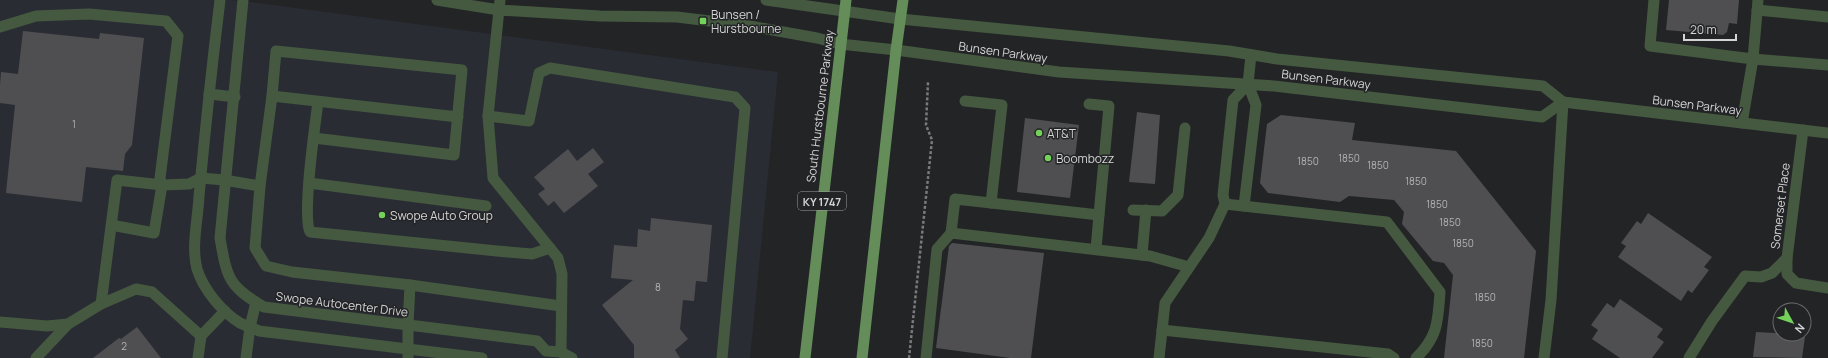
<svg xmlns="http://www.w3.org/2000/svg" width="1828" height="358" font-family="Manrope,sans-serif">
<rect width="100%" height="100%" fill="#232426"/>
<!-- built -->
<polygon fill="#2a2c34" points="0,0 229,0 258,3 778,72 750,358 0,358"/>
<!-- building -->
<g fill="#4f4f52">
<polygon points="1669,0 1739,0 1737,24 1729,23 1727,32 1723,35 1666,30"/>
<polygon points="23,31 99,39 100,33 144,38 132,145 125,154 123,171 86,167 82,202 6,193 15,105 0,103 0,85 1,72 18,74"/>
<polygon points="1137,112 1160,115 1155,184 1129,182"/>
<polygon points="1281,115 1355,123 1352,140 1456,151 1536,251 1524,358 1444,358 1453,275 1444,263 1433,261 1402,224 1404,212 1394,200 1349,196 1340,202 1268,193 1260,183 1267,124"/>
<polygon points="1025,118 1079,125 1070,198 1017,192"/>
<polygon points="593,148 604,162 588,174 598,186 564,213 554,201 548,206 538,194 545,189 534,177 568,149 577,161"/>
<polygon points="1648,213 1712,257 1704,267 1709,270 1692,293 1688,290 1681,301 1618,257 1626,246 1621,243 1637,221 1641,224"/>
<polygon points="651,218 712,225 707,282 696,281 694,301 683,300 680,329 688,339 675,350 680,358 634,358 634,345 602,305 633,280 611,278 614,245 637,247 638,229 650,231"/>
<polygon points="952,243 1044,253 1031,358 1010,358 936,348 949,246"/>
<polygon points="1620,299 1663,329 1657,337 1664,342 1652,358 1620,358 1592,339 1598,330 1591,325 1607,303 1614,308"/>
<polygon points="137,327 161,358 93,358 119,338 121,339"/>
<polygon points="1756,332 1798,334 1798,336 1805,337 1802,358 1753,357"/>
</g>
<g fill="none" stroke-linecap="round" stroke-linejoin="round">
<!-- path -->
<polyline stroke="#797a7c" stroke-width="2.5" stroke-dasharray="3 2" stroke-linecap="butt" points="909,358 932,140 926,125 928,82"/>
<!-- service -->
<g stroke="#455940" stroke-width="11">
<path d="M220 0C212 65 205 131 199 196 198 219 191 246 197 269 203 289 222 312 240 323 246 326 253 328 259 331L482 358"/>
<path d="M243 0 220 238C227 278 228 286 264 307L537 341 546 351 561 352"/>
<polyline points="500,0 488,116 493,178 558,258 562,274 561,352 572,358"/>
<polyline points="1654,0 1650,46 1753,59 1742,123"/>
<polyline points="1758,0 1753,59 1828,65"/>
<polyline points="1757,10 1828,17"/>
<polyline points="0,27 36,16 89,14 166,21 178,36 160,178 162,185 189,184 201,178 224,180 260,186"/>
<polyline points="209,94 235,97"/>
<polyline points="272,96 276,51 462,70 454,155 314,138"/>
<polyline points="965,101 1002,105 991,203"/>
<path d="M318 102C315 125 302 215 310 232L497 251 532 254 550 248"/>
<polyline points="1089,104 1109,106 1099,215"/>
<polyline points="488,116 529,121 539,73 550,68 735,97 745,108 722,358"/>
<polyline points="309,183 486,206"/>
<path d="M1225 204 1387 222 1440 292C1438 321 1438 337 1416 358"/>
<polyline points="1244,206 1256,105 1248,84 1251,55"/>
<polyline points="1133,210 1162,211 1178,195 1185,128"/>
<polyline points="951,233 955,199 1099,215 1096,249"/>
<polyline points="1142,255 1146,210"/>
<polyline points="410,285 561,306"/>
<polyline points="101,304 117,180 162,185 154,233 111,225"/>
<polyline points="0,322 47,326 68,324 101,304 136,289 152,292 201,336 225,311"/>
<polyline points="1162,330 1388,354 1394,358"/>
<polyline points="36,358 68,324"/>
<polyline points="198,358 201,336"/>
<polyline points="246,358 250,327 256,302"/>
<polyline points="408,358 408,325 410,285 292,272 266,266 255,248 260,186 272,96 458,117"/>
<polyline points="926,358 937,249 951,233 1150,256 1189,267"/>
<polyline points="1159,358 1165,303 1209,238 1225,204 1223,195 1233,100 1248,84"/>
<polyline points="1544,358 1551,300 1563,102"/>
</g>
<!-- minor -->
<g stroke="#455940" stroke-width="11">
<polyline points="900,19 1229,51 1277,59 1543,86 1563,102 1828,133"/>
<polyline points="896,50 1059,72 1274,86 1542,117 1563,102"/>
<polyline points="1787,258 1787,274 1796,283 1828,288"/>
<polyline points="1689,358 1712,321 1745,276 1761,277 1772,273 1787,258 1803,130"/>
</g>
<!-- tertiary -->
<g stroke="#455940" stroke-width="11">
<polyline points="437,0 499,10 600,16 677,17 750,26 817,38 840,44 896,50"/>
<polyline points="766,0 900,19"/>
</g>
<!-- primary -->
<g stroke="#648d5a" stroke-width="11">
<polyline points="805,358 846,0"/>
<polyline points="862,358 896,50 903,0"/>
</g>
</g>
<!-- markers -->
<g fill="#74d25b" stroke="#232426" stroke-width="1.5">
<rect x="699" y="17" width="8" height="8" rx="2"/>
<circle cx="1039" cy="133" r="4"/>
<circle cx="1048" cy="158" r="4"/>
<circle cx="382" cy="215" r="4"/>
</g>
<g text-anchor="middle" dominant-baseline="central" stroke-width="3" stroke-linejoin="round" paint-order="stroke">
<!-- number labels -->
<g font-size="10" fill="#b3b3b5">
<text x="74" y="124">1</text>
<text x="1349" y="158">1850</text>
<text x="1308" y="161">1850</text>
<text x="1378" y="165">1850</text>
<text x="1416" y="181">1850</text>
<text x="1437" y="204">1850</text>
<text x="1450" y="222">1850</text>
<text x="1463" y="243">1850</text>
<text x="658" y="287">8</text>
<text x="1485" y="297">1850</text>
<text x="1482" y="343">1850</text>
<text x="124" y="346">2</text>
</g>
<!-- shield labels -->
<rect fill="#232426" stroke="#9f9fa1" stroke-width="1" x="798" y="192" width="48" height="18" rx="3"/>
<g font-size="11" font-weight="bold" fill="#d4d4d6">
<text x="822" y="201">KY 1747</text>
</g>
<!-- poi labels -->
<g font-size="12" fill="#d4d4d6" stroke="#232426" text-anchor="start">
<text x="711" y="14">Bunsen /<tspan x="711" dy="14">Hurstbourne</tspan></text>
<text x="1047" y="133">AT&amp;T</text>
<text x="1056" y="158">Boombozz</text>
<text x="390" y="215">Swope Auto Group</text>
</g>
<!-- street labels -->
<g font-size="12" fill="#d4d4d6" stroke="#232426">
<text transform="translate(1003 52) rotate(8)">Bunsen Parkway</text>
<text transform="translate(1326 79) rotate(7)">Bunsen Parkway</text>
<text transform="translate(1697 105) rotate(7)">Bunsen Parkway</text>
<text transform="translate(820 106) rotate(-83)">South Hurstbourne Parkway</text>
<text transform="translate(1780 206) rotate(-83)">Somerset Place</text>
<text transform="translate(342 304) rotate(7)">Swope Autocenter Drive</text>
</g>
</g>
<!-- north arrow -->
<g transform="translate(1792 322) rotate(130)"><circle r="19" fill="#232426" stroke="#6a6a6c"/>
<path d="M0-3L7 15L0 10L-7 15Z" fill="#74d25b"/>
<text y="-6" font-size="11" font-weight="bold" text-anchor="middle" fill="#d4d4d6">N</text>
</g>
<!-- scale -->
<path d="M1684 34v6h52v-6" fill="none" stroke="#d4d4d6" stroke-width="2"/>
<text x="1690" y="34" font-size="12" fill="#d4d4d6" stroke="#232426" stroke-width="3" paint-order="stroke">20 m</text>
</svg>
